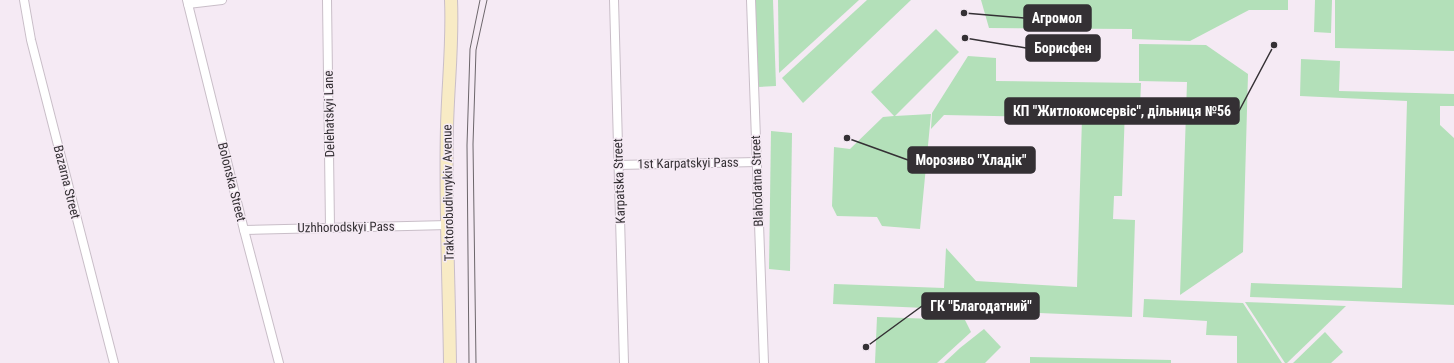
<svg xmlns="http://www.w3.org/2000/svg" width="1454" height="363" font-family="'Roboto Condensed',sans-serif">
<rect width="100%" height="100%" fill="#f5eaf4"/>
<!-- green -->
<g fill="#b3e0b9">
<polygon points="754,0 773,0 776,86 758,87"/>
<polygon points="778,0 859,0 779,73"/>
<polygon points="867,0 911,0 803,103 782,78"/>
<polygon points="981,0 1288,0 1288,10 1249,10 1190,41 1132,39 1132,29 989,28"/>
<polygon points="1315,0 1332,0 1331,33 1314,32"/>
<polygon points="1335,0 1454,0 1454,51 1335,48"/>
<polygon points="936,29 959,52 895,116 931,114 920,229 882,226 877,217 837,216 832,206 834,147 850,149 883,117 894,116 871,92"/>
<polygon points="1139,44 1206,45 1248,74 1243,252 1180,295 1187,82 1139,81"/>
<polygon points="968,56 996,58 996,81 1141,83 1140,108 1125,108 1122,196 1114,196 1113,219 1135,220 1132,317 833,304 834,284 944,288 946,248 976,281 1077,287 1082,118 944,115 931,129 932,113"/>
<polygon points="1301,59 1340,61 1339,91 1454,94 1454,106 1440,106 1440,125 1454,138 1454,305 1250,297 1251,283 1402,288 1407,101 1300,96"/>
<polygon points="771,131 792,133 790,271 769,269"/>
<polygon points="1144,299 1243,303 1282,363 1237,363 1237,336 1206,335 1207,321 1143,317"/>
<polygon points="1245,302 1346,306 1287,363 1285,363"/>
<polygon points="877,317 965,320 971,332 937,363 875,363"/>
<polygon points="984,329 1001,347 985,363 944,363 960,348"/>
<polygon points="1325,332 1343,352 1331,363 1293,363"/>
<polygon points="1030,357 1171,360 1171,363 1030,363"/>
</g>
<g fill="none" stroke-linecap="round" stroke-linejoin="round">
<!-- minor casing -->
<g stroke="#c9bec8" stroke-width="10">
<g id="minor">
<polyline points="24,0 31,40 114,363"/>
<polyline points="187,0 244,230 279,363"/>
<polyline points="327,0 330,227"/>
<polyline points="614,0 624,363"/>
<polyline points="751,0 764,363"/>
<polyline points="188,4 222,0"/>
<polyline points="618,165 757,162"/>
<polyline points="244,230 448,225"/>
</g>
</g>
<!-- secondary casing -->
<g stroke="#c9bec8" stroke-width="14">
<path id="secondary" d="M450 363C449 284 445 205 447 127 448 84 453 43 451 0"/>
</g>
<!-- minor -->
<use href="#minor" stroke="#fff" stroke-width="8"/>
<!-- secondary -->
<use href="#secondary" stroke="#f8ebc5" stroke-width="12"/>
<!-- tram -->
<g stroke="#6c666b" stroke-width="1">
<polyline points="469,363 467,145 470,49 480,0"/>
<polyline points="476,363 473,144 476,50 487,0"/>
</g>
</g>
<g text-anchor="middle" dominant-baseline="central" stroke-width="3" stroke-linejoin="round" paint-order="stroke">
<!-- street labels -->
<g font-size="13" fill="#343034" stroke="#f5eaf4">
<text transform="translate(329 114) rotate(-91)">Delehatskyi Lane</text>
<text transform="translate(688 163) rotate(-1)">1st Karpatskyi Pass</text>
<text transform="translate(619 181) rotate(-92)">Karpatska Street</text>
<text transform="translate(757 181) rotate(-92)">Blahodatna Street</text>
<text transform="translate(67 182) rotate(76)">Bazarna Street</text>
<text transform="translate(232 182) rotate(76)">Bolonska Street</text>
<text transform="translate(448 193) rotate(-91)">Traktorobudivnykiv Avenue</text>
<text transform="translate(346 227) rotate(-1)">Uzhhorodskyi Pass</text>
</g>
</g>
<!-- callouts -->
<path fill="none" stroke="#343034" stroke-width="1.5" d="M964 13L1024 18M965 38L1026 48M1274 45L1239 111M847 138L908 160M866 347L922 306"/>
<g fill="#343034" stroke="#f5eaf4" stroke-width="1.5">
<circle cx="964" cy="13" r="4"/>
<circle cx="965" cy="38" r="4"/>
<circle cx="1274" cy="45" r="4"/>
<circle cx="847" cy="138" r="4"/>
<circle cx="866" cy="347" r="4"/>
</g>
<g fill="#343034" stroke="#343034" stroke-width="1.5">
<rect x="1024" y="5" width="67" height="26" rx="4"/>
<rect x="1026" y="35" width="74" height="26" rx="4"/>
<rect x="1005" y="98" width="234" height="26" rx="4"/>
<rect x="908" y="147" width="127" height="26" rx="4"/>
<rect x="922" y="293" width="117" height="26" rx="4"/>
</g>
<g font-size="14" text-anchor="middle" font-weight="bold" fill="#fff">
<text x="1057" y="23">Агромол</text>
<text x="1063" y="53">Борисфен</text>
<text x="1122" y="116">КП "Житлокомсервіс", дільниця №56</text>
<text x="971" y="165">Морозиво "Хладік"</text>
<text x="981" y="311">ГК "Благодатний"</text>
</g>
</svg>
